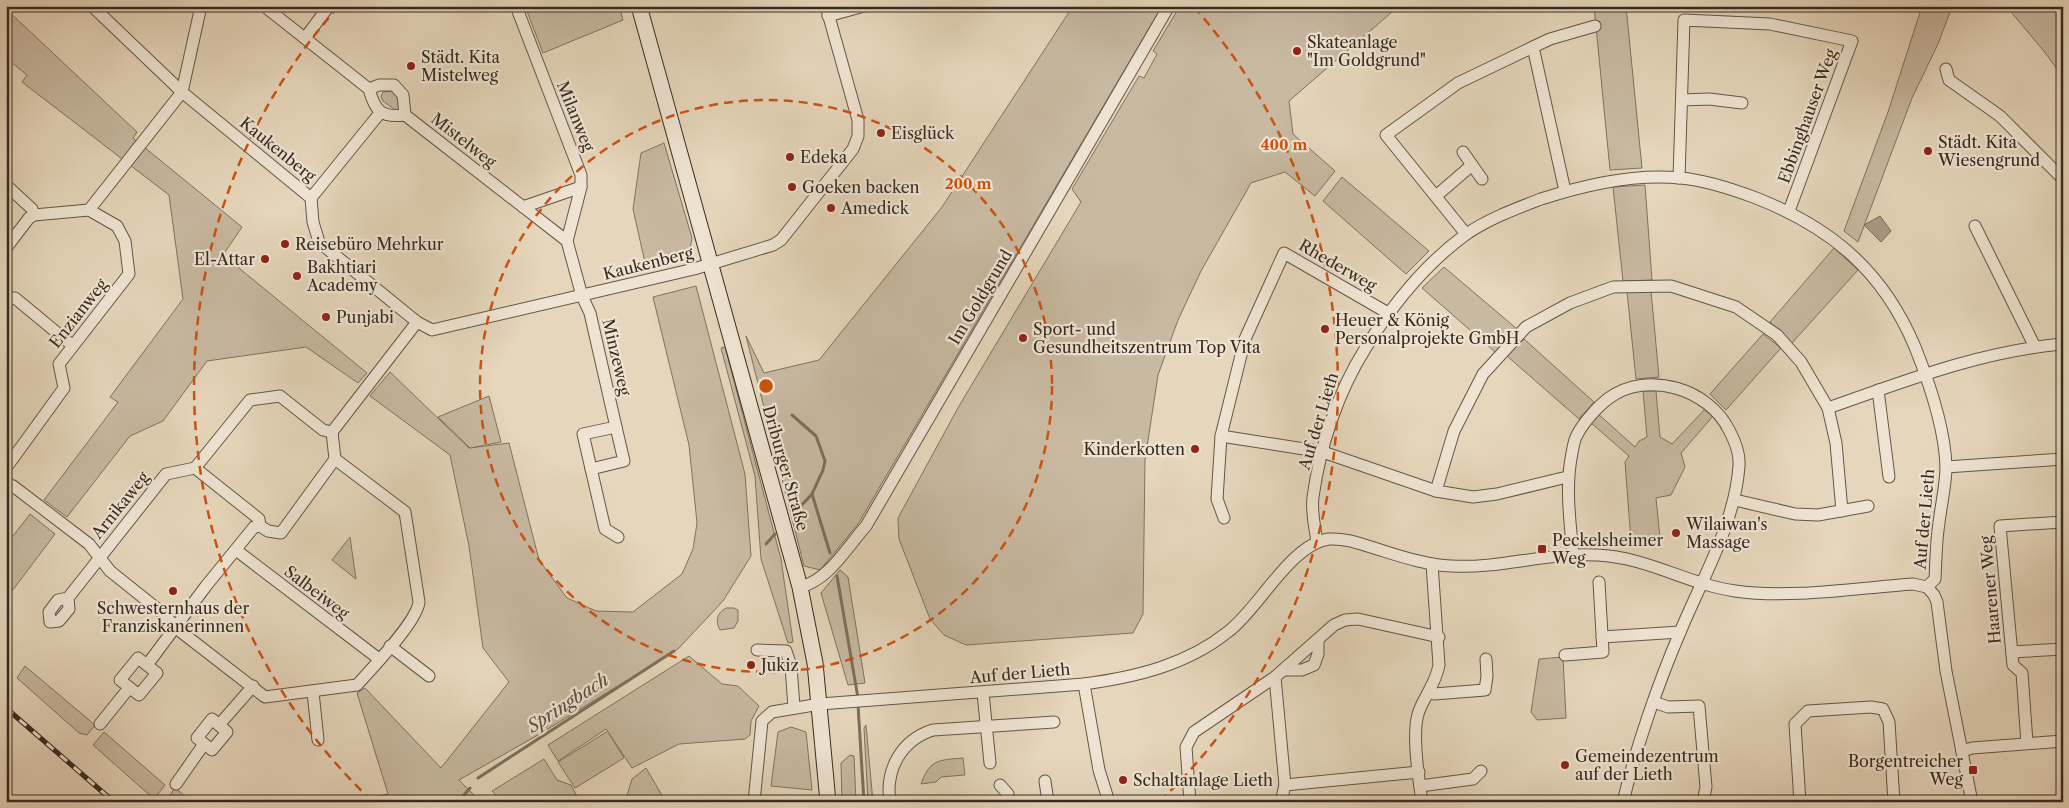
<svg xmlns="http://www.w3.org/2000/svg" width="2069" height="808" font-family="'Libre Caslon Text',serif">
<rect width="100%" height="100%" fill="#e6d6bb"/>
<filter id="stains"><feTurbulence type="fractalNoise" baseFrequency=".004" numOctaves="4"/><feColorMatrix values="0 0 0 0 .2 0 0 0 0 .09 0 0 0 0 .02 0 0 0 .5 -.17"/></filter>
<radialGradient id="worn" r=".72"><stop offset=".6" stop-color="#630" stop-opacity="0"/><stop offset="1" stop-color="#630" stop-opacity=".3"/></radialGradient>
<!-- green -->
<g fill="#c8b9a1" stroke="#807260">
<polygon points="525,6 619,6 623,20 543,53"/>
<polygon points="1073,6 1162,6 858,524 820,570 804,566 746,336 764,373 819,360 942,207"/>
<polygon points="1180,6 1399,6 1289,101 1293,134 1335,171 1315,196 1285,172 1251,183 1201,271 1178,320 1158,375 1145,460 1143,614 1133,633 966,645 944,635 930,619 899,539 898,518 959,406 1081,202 1072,189 1139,76 1144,78 1157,54 1153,51"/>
<polygon points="1594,6 1626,6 1642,168 1610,170"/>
<polygon points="1922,6 1932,6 1950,12 1938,44 1912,98 1858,242 1844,231 1888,112"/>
<polygon points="2006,6 2063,6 2063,77 2043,50"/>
<polygon points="6,9 137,132 133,138 242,227 223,255 367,373 358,383 306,347 207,361 163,421 130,436 67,517 44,500 118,402 110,397 183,299 169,195 22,82 27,75 6,58"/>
<polygon points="394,91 400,95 400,109 395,110 383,101 381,97 383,92"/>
<polygon points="664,143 692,238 690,249 646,267 633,209 641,153"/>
<polygon points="1342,177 1429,251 1406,274 1323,201"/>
<polygon points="1645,185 1652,280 1623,281 1613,187"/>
<polygon points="1834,248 1858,270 1792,343 1770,322"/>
<polygon points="1444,267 1517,329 1495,352 1422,288"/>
<polygon points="696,286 745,474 751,556 723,601 678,649 538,735 459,780 481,802 351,802 388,794 357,693 365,688 441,768 509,682 483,648 469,546 450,455 370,396 390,372 469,448 509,443 539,560 567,598 596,611 633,612 682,574 693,549 697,523 689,445 653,297"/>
<polygon points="1651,291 1659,377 1636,379 1627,292"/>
<polygon points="1763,334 1781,348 1726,410 1710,394"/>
<polygon points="1524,339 1594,402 1579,419 1507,356"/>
<polygon points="725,347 781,559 793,642 788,643 761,559 755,476 721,348"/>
<polygon points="1643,391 1656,391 1660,437 1672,444 1706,408 1714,415 1681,453 1685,467 1671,495 1656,498 1661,548 1631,541 1625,462 1629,456 1590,422 1597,413 1635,447 1639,441 1647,437"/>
<polygon points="489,396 501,442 470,448 438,417"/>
<polygon points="30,514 55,534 6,599 6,545"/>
<polygon points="350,537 356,579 332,560"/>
<polygon points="840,570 848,577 865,683 848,685 821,593"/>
<path d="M726 608H734L738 610V621L734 628 720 630C715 621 717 613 726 608Z"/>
<polygon points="689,656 722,684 738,686 759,706 751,721 750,735 745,739 679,744 632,768 608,732 624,758 575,788 558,762 608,731 606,729 558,761 548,745"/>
<polygon points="1563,657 1566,718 1537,720 1531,712 1539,659"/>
<polygon points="25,666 95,725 87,735 79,733 17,678"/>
<polygon points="866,725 873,802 868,802 864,728"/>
<polygon points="791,727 806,732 812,790 771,786 778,732"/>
<polygon points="104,732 165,785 154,799 93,745"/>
<polygon points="850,755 854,756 856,802 842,802 841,763"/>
<path d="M963 758 965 775 941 777 936 782 921 784C930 759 939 760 963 758Z"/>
<polygon points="544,759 557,780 571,785 580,802 502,802 492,791"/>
<polygon points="646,768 666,802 625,802 632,779"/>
<polygon points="175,788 192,802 165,802"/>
</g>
<!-- water -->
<polygon fill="#aa9c86" stroke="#7c6f5d" points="1880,216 1891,231 1881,242 1864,225"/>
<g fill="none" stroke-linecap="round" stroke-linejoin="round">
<!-- stream -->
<g stroke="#7c6f5d" stroke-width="3">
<polyline points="792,415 816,436 825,461 823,470 812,494 799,508"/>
<polyline points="812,494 830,553"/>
<polyline points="766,544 775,534"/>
<polyline points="837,576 858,698"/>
<polyline points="858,705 864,802"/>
<polyline points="478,778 674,651"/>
<polyline points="458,802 470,788"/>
</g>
<!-- minor casing -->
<g stroke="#635647" stroke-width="13">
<g id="minor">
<polyline points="201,6 182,92 311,198 313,222 319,242 417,322 432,330 694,269 773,245 781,240 853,149 858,136 858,120 826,6"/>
<path d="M264 6 369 89C375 111 381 118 405 115L567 241 582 296 590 313 616 427 583 434 605 529 618 537"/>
<polyline points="516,6 581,175 581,187 567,241"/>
<polyline points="828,16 864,6"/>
<polyline points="305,38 329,6"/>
<polyline points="1533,47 1550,39 1595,26"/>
<polyline points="1946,69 1949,80 2000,116 2063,179"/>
<polyline points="369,89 379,85 394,85 403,95 405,115"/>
<polyline points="1682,100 1709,99 1742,103"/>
<polyline points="1463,152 1472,165"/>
<polyline points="1679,178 1684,20 1770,24 1852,41 1789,211"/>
<polyline points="6,185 32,209 34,215"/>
<polyline points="1436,196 1472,165 1482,179"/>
<polyline points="311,198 380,113"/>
<polyline points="523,207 581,187"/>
<polyline points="89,210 182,92 92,6"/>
<polyline points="1975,226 2035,347"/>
<polyline points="1466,234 1386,135 1458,83 1533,47 1565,191"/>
<polyline points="6,248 29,218 34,215 89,210 117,226 125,241 129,274 59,364 64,388 6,468"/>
<polyline points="6,299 15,298 73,346"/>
<polyline points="1388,313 1284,253 1245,339 1221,436 1323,452 1436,491 1473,497 1497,494 1567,477"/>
<polyline points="1878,390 1889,477"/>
<path d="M1828 408C1905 381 1981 351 2063 344"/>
<polyline points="1221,436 1217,499 1224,518"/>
<polyline points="1946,467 2063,459"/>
<polyline points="195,468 259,519 260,526 268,531 281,533 335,459"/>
<polyline points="591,469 624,461 616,427"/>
<path d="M6 483 13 486 89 544 110 571 165 615 176 628 265 697 357 685C371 669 417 622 419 602L405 512 335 459 332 432"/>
<polyline points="1436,491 1454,431 1483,374 1526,327 1570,303 1613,287 1671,286 1736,307 1777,335 1801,362 1828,408 1836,443 1842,511"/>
<polyline points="1735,500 1795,514 1818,515 1868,506"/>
<path d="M1317 542C1315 527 1311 512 1313 497 1320 446 1338 392 1365 349 1392 305 1423 266 1465 235 1488 219 1515 209 1541 199 1584 185 1634 173 1680 178 1705 180 1732 189 1756 198 1832 228 1883 271 1915 347 1929 382 1945 429 1946 467 1946 485 1941 505 1939 523 1936 541 1936 560 1935 579L1927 587"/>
<polyline points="236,550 379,659"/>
<path d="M1573 555C1570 520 1565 487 1572 453 1573 448 1574 440 1577 435 1583 423 1598 406 1609 398 1648 370 1709 389 1729 430 1735 441 1740 454 1739 466 1735 523 1703 577 1681 630 1659 681 1636 747 1623 802"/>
<path d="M800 587C829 580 847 547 866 526L1169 6"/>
<polyline points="1927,587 1934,595 1937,602 1946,671 1972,802"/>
<polyline points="68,598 69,609 59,621 50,622 49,612 58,600 68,598 166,474 195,468 250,400 280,396 323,430 332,432 417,322"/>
<polyline points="1602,637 1680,632"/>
<polyline points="390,646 429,676"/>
<polyline points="757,650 786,651 791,666 794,708"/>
<polyline points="2012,652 2063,649"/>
<polyline points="1565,655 1603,652 1599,582"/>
<polygon points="138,658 157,673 139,695 120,680"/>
<polyline points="147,665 206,586 254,527 260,526"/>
<polyline points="1283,670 1302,670 1314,665 1318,654 1318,640"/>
<polyline points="1275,677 1285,785"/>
<polyline points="1084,684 1099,770 1109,802"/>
<polyline points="313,692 318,740"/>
<polyline points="1430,692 1434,694 1485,690 1487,676 1486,659"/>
<polyline points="983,693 990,763"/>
<polyline points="1654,702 1668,707 1699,706 1706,787 1703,802"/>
<polygon points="212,719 227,732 212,750 197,738"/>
<polyline points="100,724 129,688"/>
<polyline points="219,725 253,686"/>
<polyline points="2027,743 2022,673 2013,665 2000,526 2063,522"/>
<polyline points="1962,751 1972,748 2063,741"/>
<polyline points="1045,781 1048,802"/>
<polyline points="176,784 204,744"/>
<polyline points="1000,785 1008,794 1009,802"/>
<polyline points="1420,786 1473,779 1481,771"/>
<path d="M754 802 762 721 772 712 820 704 1084 684C1136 677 1187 665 1229 631 1259 608 1291 544 1329 539 1346 538 1361 544 1377 549 1400 556 1426 565 1451 566 1500 569 1548 552 1597 555 1647 557 1687 584 1735 591 1789 599 1857 588 1913 584L1927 587"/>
<path d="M890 802C885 770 901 740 933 730L1054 722"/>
<polyline points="1190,802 1186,747 1194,732 1275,677 1334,625 1345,620 1358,619 1439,637"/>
<polyline points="1281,802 1285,785 1419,772"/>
<path d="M1422 802C1419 780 1411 731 1419 711 1425 695 1436 683 1439 665L1432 564"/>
<polyline points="1800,802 1795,724 1808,711 1871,707 1883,709 1889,722 1894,802"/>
</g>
</g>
<!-- secondary casing -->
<g stroke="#372b20" stroke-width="17">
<polyline id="secondary" points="639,6 800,587 815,663 828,802"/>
</g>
<!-- minor -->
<use href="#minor" stroke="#efe4d3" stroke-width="11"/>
<!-- secondary -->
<use href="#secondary" stroke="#efe4d3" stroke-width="15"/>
<!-- rail casing -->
<g stroke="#372b20" stroke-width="5">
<polyline id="rail" points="6,708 114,802"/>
</g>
<!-- rail -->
<use href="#rail" stroke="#efe4d3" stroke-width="3" stroke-dasharray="9" stroke-linecap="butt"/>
</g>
<!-- distance rings -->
<g fill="none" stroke="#cd520f" stroke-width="2.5" stroke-dasharray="9 6">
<circle cx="766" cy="386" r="286"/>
<path d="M372 801A572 572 0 0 1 338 7M1194 7A572 572 0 0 1 1160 801"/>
</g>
<!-- markers -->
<g fill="#8f2418" stroke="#efe4d3" stroke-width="2">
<circle cx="1297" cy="51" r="5"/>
<circle cx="411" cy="66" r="5"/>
<circle cx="881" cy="133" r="5"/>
<circle cx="1928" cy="151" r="5"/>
<circle cx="790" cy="157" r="5"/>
<circle cx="792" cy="187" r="5"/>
<circle cx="831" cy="208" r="5"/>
<circle cx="285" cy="244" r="5"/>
<circle cx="265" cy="259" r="5"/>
<circle cx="297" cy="276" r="5"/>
<circle cx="326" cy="317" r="5"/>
<circle cx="1325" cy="329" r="5"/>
<circle cx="1023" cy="338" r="5"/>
<circle cx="1195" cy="449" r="5"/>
<circle cx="1676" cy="533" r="5"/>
<rect x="1537" y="544" width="10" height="10" rx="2.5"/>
<circle cx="173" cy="591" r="5"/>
<circle cx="751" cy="665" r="5"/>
<circle cx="1565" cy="765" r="5"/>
<rect x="1968" y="765" width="10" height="10" rx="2.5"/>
<circle cx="1123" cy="780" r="5"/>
</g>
<g text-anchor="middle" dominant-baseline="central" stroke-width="4.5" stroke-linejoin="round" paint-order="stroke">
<!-- poi labels -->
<g font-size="16" fill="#372b20" stroke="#efe4d3" text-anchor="start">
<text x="1307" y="42">Skateanlage<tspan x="1307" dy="18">"Im Goldgrund"</tspan></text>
<text x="421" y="57">Städt. Kita<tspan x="421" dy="18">Mistelweg</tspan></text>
<text x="891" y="133">Eisglück</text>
<text x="1938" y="142">Städt. Kita<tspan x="1938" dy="18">Wiesengrund</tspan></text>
<text x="800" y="157">Edeka</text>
<text x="802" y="187">Goeken backen</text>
<text x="841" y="208">Amedick</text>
<text x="295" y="244">Reisebüro Mehrkur</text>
<text x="255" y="259" text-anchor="end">El-Attar</text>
<text x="307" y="267">Bakhtiari<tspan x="307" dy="18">Academy</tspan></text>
<text x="336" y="317">Punjabi</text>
<text x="1335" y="320">Heuer &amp; König<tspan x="1335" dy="18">Personalprojekte GmbH</tspan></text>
<text x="1033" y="329">Sport- und<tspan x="1033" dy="18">Gesundheitszentrum Top Vita</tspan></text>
<text x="1185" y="449" text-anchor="end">Kinderkotten</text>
<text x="1686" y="524">Wilaiwan's<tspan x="1686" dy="18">Massage</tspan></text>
<text x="1552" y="540">Peckelsheimer<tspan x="1552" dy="18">Weg</tspan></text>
<text x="173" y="608" text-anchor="middle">Schwesternhaus der<tspan x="173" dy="18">Franziskanerinnen</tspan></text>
<text x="761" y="665">Jukiz</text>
<text x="1575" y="756">Gemeindezentrum<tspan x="1575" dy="18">auf der Lieth</tspan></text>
<text x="1963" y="761" text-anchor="end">Borgentreicher<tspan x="1963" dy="18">Weg</tspan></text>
<text x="1133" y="780">Schaltanlage Lieth</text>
</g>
<!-- street labels -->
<g font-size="16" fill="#372b20" stroke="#efe4d3">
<text transform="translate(576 116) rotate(68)">Milanweg</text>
<text transform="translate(1807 116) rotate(-70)">Ebbinghauser Weg</text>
<text transform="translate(464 140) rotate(38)">Mistelweg</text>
<text transform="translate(278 149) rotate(39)">Kaukenberg</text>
<text transform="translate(648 263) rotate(-14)">Kaukenberg</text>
<text transform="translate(1338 265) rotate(30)">Rhederweg</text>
<text transform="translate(980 297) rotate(-59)">Im Goldgrund</text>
<text transform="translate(78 313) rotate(-52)">Enzianweg</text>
<text transform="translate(617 357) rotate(77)">Minzeweg</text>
<text transform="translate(1318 421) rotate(-73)">Auf der Lieth</text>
<text transform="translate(786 468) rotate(74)">Driburger Straße</text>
<text transform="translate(120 505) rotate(-51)">Arnikaweg</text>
<text transform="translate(1924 519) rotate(-85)">Auf der Lieth</text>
<text transform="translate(1990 590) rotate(-95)">Haarener Weg</text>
<text transform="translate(317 592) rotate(37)">Salbeiweg</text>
<text transform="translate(1020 673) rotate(-5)">Auf der Lieth</text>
</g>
<!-- water labels -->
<g font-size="18" font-style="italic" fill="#5a4d3f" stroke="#efe4d3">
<text transform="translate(568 703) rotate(-33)">Springbach</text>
</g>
</g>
<circle cx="766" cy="386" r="8" fill="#cd520f" stroke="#efe4d3" stroke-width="2.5"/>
<g font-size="15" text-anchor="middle" font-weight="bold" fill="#cd520f" stroke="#efe4d3" stroke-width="4.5" stroke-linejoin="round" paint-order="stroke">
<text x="1284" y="150">400 m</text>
<text x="968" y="189">200 m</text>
</g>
<!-- margin -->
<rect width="2069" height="808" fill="none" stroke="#e6d6bb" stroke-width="25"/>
<rect x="8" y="8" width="2054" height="793" fill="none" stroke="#372b20" stroke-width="2.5"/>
<rect x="12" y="12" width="2044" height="783" fill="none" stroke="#372b20"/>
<rect width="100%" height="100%" filter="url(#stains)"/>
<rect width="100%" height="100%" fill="url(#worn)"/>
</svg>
